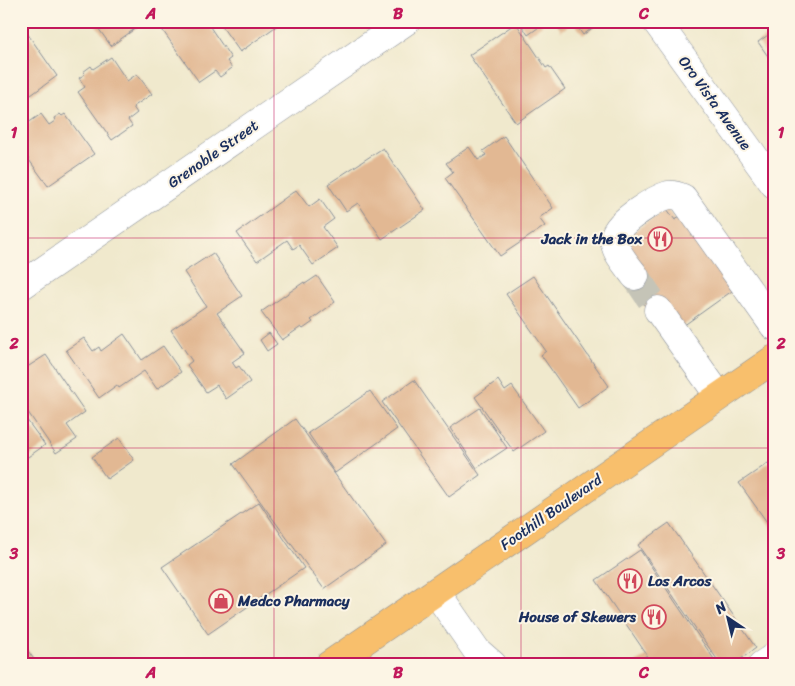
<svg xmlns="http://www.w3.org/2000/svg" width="795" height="686" font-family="Sriracha,sans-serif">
<rect width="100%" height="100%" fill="#fcf5e5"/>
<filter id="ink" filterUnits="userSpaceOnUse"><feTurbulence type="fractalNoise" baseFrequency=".02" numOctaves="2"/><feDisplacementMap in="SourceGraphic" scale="10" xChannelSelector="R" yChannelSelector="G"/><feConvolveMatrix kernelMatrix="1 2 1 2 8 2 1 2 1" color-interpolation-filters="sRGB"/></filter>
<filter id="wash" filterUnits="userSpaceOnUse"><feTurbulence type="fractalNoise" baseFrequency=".0096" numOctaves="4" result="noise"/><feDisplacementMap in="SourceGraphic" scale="20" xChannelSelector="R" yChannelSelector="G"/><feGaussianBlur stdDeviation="1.12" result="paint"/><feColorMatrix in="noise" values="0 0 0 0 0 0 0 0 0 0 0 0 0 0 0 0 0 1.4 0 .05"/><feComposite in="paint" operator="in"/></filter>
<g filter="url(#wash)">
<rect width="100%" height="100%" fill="#f0e9cd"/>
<g id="blocks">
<!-- building -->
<g fill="#e2b893">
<polygon points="93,21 131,21 136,28 111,46"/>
<polygon points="156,21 206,21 231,58 227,61 232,68 220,77 215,71 199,82"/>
<polygon points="218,21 275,21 278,25 240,52"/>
<polygon points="519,21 540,21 542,25 528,35"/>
<polygon points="555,21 592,21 595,26 583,35 574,22 561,31"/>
<polygon points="516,23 546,68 549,66 565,89 516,123 469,55"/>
<polygon points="774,31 774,65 758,42"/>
<polygon points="27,33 57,76 31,95 21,81 21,38"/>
<polygon points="111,57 127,81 137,74 152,94 133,107 137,113 128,120 132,126 112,140 78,92 85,87 79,78 85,74 83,72 91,66 93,69"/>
<polygon points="41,114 49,125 55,121 54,118 60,114 62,116 65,114 94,154 48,186 21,149 21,128"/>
<polygon points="504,136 553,208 539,218 545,226 500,256 445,178 453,172 446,163 469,147 478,160 486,155 483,151"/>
<polygon points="383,148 425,210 382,239 358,203 346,211 328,184"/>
<polygon points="296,190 309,207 320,199 334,219 323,227 338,248 313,265 299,245 293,249 287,240 257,261 237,233"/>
<polygon points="667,209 675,220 680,217 732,291 683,326 651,315 628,281 624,238"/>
<polygon points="213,253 242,296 217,313 245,353 232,362 236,368 239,366 250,382 226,399 217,385 206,392 187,365 192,361 171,330 206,306 184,272"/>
<polygon points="317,276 335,302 311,320 313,322 303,329 301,327 282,340 261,312 304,282 305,284"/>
<polygon points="533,276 609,386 578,408 541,355 546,351 506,294"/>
<polygon points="269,333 277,344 267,351 260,340"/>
<polygon points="124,334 142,360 163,346 181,372 157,389 144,371 119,388 117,385 99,398 66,350 84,338 93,351 99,347 101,351"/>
<polygon points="46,355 85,412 67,425 77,439 56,453 21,402 21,371"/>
<polygon points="414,380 480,475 449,497 382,402"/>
<polygon points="498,380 505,391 512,386 544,431 514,452 475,397"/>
<polygon points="370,391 397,429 335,473 308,433"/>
<polygon points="480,408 507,448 477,468 450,428"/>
<polygon points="21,412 45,445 25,459 21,454"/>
<polygon points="295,419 386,545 324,589 233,464"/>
<polygon points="119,438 134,460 107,479 92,457"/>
<polygon points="774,459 774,532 739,483"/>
<polygon points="259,502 304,568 208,634 162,567"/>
<polygon points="669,523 756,648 733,665 721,665 638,545"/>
<polygon points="640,550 718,665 633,665 647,655 596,580"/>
<polygon points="26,648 38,665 21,665 21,651"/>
</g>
</g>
</g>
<g filter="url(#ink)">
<use href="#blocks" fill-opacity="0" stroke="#868c96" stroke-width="1"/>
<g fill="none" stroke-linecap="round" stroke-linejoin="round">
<!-- minor-tunnel -->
<polyline stroke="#c5c4b7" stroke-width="28" stroke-dasharray="28 14" stroke-linecap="butt" points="635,276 658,310"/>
<!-- minor casing -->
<g stroke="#868c96" stroke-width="29">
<g id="minor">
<polyline points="656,21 774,184"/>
<path d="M635 276C627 265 611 249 615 235 619 221 655 199 668 195 673 194 678 196 683 198L774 326"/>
<polyline points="21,286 406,21"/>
<polyline points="658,310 719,396"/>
<polyline points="436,592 477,651 493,665"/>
<polyline points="762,665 774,657"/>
</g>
</g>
<!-- major casing -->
<g stroke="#868c96" stroke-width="29">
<polyline id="major" points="329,665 774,359"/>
</g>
<!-- minor -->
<use href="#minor" stroke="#fff" stroke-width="28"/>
<!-- major -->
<use href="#major" stroke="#f8bf6c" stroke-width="28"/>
</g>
</g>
<!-- grid -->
<path fill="none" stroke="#c2185b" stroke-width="1" stroke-opacity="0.55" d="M274 21V665M521 21V665M21 238H774M21 448H774"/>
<!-- icons -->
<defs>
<g id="restaurant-ring" transform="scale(1.25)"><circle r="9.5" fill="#fcf5e5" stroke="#d1495b" stroke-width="1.5"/><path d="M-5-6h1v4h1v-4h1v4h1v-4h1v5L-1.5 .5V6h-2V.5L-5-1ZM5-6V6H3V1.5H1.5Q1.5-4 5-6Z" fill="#d1495b"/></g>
<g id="shop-ring" transform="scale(1.25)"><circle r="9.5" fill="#fcf5e5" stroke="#d1495b" stroke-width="1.5"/><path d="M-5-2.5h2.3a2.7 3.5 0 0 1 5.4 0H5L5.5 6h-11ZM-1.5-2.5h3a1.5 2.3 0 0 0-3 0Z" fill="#d1495b"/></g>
</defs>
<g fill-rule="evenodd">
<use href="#restaurant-ring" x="660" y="239"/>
<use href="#restaurant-ring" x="630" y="581"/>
<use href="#shop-ring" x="221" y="601"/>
<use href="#restaurant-ring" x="654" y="617"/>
</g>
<g text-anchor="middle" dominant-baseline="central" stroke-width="4" stroke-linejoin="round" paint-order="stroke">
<!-- street labels -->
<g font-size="15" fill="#1b2f5e" stroke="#fcf5e5">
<text transform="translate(715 103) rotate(54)">Oro Vista Avenue</text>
<text transform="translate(213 154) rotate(-35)">Grenoble Street</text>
<text transform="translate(551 512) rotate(-35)">Foothill Boulevard</text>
</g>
<!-- poi labels -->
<g font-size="15" font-weight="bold" fill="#1b2f5e" stroke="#fcf5e5" text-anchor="end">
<text x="642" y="239">Jack in the Box</text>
<text x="648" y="581" text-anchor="start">Los Arcos</text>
<text x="238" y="601" text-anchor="start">Medco Pharmacy</text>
<text x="636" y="617">House of Skewers</text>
</g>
</g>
<!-- margin -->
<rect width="795" height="686" fill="none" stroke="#fcf5e5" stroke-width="55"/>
<!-- north arrow -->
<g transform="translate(728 618) rotate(325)" stroke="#fcf5e5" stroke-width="4" paint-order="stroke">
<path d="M0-4L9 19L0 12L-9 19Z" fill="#1b2f5e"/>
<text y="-8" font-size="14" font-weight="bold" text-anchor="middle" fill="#1b2f5e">N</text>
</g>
<rect x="28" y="28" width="740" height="630" fill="none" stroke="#c2185b" stroke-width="2"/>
<g font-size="16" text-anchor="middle" font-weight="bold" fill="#c2185b">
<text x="151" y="19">A</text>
<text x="398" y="19">B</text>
<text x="644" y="19">C</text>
<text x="14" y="138">1</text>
<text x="781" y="138">1</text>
<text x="14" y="349">2</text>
<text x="781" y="349">2</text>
<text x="14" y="559">3</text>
<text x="781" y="559">3</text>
<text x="151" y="678">A</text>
<text x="398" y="678">B</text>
<text x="644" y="678">C</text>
</g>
</svg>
